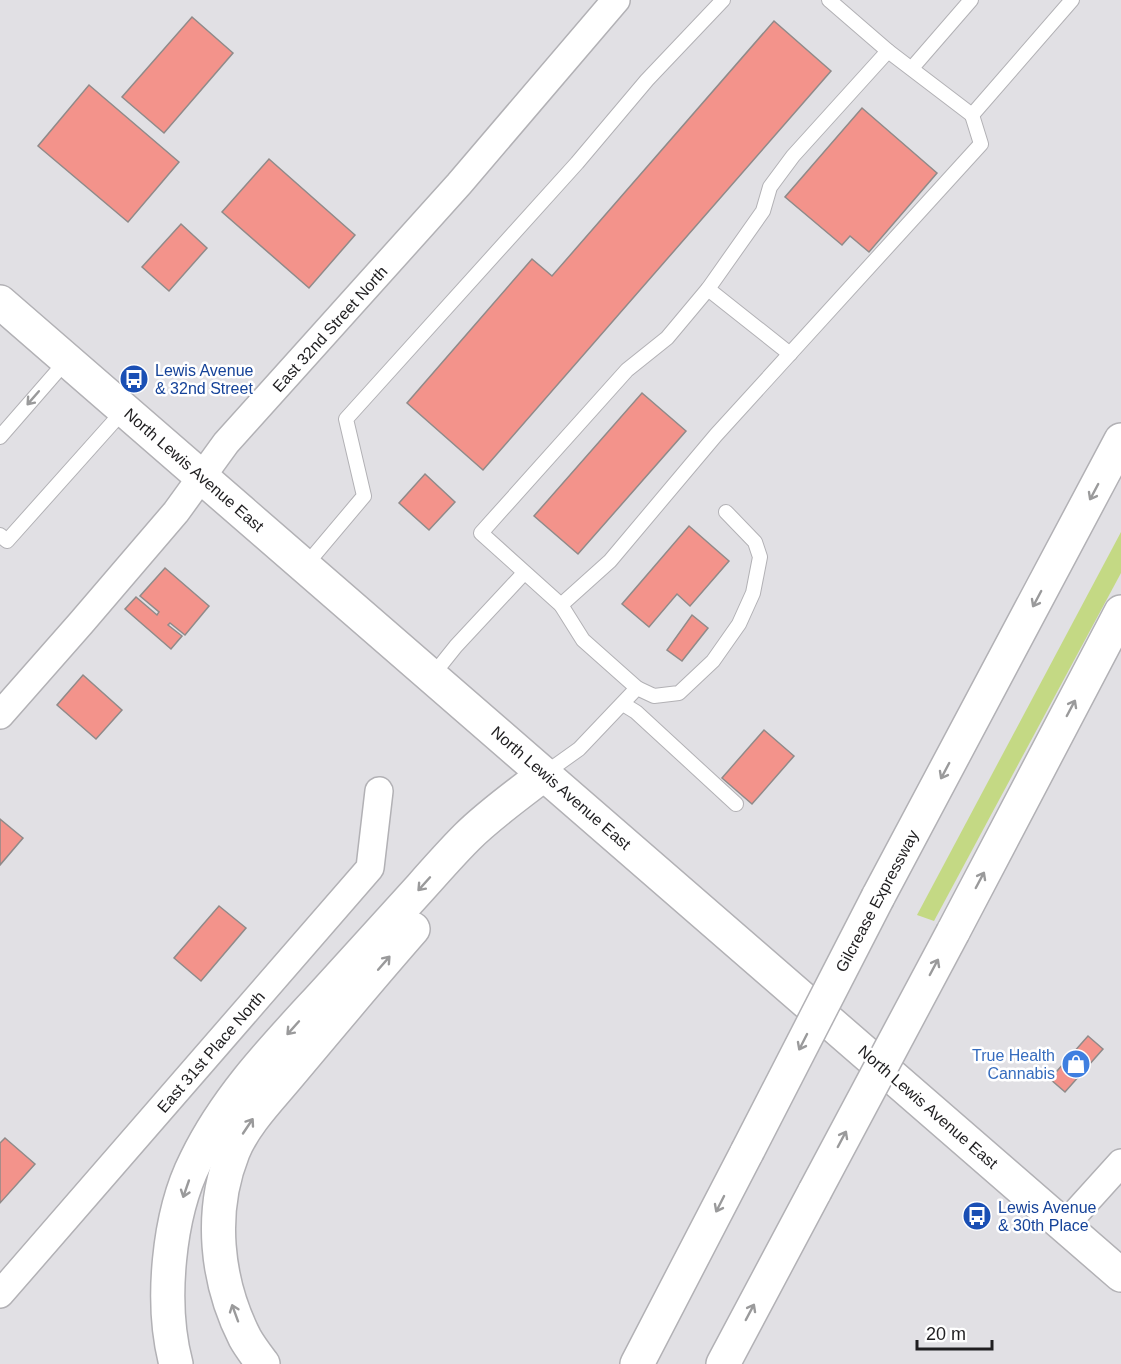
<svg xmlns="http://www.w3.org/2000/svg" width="1121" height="1364" font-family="Helvetica,sans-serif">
<rect width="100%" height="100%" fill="#e1e0e4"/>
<!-- green -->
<polygon fill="#c4d984" points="1121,532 1121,573 934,921 917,915"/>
<!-- building -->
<g fill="#f3938b" stroke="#908a89" stroke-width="1.5">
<polygon points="192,17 233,53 164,133 122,97"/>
<polygon points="774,21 831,71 483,470 407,403 532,259 552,276"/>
<polygon points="89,85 179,162 128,222 38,146"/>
<polygon points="862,108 937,173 869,252 850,236 842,245 785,197"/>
<polygon points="269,159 355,235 309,288 222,212"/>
<polygon points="181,224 207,248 169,291 142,267"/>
<polygon points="642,393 686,431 578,554 534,516"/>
<polygon points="425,474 455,502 429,530 399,503"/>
<polygon points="689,526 729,561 690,606 677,594 649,627 622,604"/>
<polygon points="165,568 209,606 185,635 170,623 168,625 182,636 171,649 125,609 136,597 157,615 159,612 140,596"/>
<polygon points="692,615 708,628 682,661 667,650"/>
<polygon points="83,675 122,710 96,739 57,705"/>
<polygon points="764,730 794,756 752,804 722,778"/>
<polygon points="0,819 23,838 0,865"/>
<polygon points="219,906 246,928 201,981 174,958"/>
<polygon points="1088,1036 1103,1049 1065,1092 1050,1079"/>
<polygon points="5,1138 35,1164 0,1203 0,1143"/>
</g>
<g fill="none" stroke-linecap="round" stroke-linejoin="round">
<!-- service casing -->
<g stroke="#b2b1b5" stroke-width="16">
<g id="service">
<polyline points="888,51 972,115 1072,0"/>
<polyline points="912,68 971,0"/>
<polyline points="708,289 790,354"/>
<polyline points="0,437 67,360"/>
<polyline points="0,535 7,541 124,410"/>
<polyline points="305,566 364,496 346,419 577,163 647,80 723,0"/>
<polyline points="561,605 610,561 716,435 981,144 972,115"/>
<polyline points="432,676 456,646 524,573"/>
<polyline points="637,688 583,640 561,605 481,533 627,370 667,338 708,289 763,211 770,187 793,156 888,51 829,0"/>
<polyline points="623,704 636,712 736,804"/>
<polyline points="544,774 579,749 637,688 654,696 679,693 713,661 739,624 753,593 760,557 755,542 726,512"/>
</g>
</g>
<!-- minor casing -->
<g stroke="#b2b1b5" stroke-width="30">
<g id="minor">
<polyline points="0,715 81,623 176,512 226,443 459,184 616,0"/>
<polyline points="1064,1226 1121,1163"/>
<polyline points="0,1294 370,868 379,791"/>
</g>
</g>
<!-- secondary casing -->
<g stroke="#b2b1b5" stroke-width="36">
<polyline id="secondary" points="0,302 1121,1275"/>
</g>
<!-- motorway casing -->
<g stroke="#b2b1b5" stroke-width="36">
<g id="motorway">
<polyline points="878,897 1121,440"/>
<polyline points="953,932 1121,612"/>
<path d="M176 1364C160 1304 168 1215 196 1160 229 1092 283 1039 332 985 362 952 391 920 421 887 436 870 451 853 467 837 490 814 519 794 544 774"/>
<path d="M263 1364C257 1356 250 1347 245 1338 216 1281 209 1212 233 1152 245 1123 269 1099 289 1075 330 1026 371 977 413 929"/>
<polyline points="637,1364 747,1152"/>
<polyline points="723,1364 815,1191"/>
</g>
</g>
<!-- service -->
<use href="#service" stroke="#fff" stroke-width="14"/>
<!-- minor -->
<use href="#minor" stroke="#fff" stroke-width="27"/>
<!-- secondary -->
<use href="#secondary" stroke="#fff" stroke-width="33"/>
<!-- motorway -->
<use href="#motorway" stroke="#fff" stroke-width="33"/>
<!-- motorway-bridge casing -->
<g stroke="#b2b1b5" stroke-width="36" stroke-linecap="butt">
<g id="motorway-bridge">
<polyline points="747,1152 878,897"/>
<polyline points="815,1191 953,932"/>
</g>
</g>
<!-- motorway-bridge -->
<use href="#motorway-bridge" stroke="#fff" stroke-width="33"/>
</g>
<!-- one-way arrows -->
<defs><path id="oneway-shaft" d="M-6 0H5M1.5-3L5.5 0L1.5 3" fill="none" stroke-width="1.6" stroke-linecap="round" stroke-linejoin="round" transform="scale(1.5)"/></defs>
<g stroke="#9a9a9b">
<use href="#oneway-shaft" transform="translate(33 398) rotate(131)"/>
<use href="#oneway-shaft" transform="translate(1094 492) rotate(118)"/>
<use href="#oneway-shaft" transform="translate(1037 599) rotate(118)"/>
<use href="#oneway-shaft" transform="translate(1071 708) rotate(-62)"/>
<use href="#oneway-shaft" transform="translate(945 771) rotate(118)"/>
<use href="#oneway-shaft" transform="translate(980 880) rotate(-62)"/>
<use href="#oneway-shaft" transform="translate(424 884) rotate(132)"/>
<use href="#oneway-shaft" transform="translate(384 963) rotate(-49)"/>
<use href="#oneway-shaft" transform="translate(934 967) rotate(-62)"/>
<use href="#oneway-shaft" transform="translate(293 1028) rotate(132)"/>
<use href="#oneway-shaft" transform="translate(803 1042) rotate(117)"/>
<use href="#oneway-shaft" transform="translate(248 1126) rotate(-56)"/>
<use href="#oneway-shaft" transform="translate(842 1139) rotate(-62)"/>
<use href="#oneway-shaft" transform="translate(186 1189) rotate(109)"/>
<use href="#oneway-shaft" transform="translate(720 1204) rotate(117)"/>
<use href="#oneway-shaft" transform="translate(750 1312) rotate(-62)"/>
<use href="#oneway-shaft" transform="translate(235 1313) rotate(-110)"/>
</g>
<!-- icons -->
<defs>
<g id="bus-disc" transform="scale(1.5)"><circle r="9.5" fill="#1a4fb4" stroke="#fff"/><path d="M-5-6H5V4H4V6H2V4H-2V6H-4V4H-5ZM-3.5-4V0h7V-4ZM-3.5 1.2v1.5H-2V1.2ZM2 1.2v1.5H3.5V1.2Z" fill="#fff"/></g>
<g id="shop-disc" transform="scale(1.5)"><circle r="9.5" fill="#3f7fe0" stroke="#fff"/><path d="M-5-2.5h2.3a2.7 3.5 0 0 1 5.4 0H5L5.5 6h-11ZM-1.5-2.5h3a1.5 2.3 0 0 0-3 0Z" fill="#fff"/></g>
</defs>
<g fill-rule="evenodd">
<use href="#bus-disc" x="134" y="379"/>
<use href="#shop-disc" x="1076" y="1064"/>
<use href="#bus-disc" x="977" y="1216"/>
</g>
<g text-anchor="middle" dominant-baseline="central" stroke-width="5" stroke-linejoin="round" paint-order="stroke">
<!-- street labels -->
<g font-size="16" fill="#1f1e20" stroke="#fff">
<text transform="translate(330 329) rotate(-48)">East 32nd Street North</text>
<text transform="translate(194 470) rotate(41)">North Lewis Avenue East</text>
<text transform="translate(561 788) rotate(41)">North Lewis Avenue East</text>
<text transform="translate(877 901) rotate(-62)">Gilcrease Expressway</text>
<text transform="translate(211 1052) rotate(-49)">East 31st Place North</text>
<text transform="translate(928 1107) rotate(41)">North Lewis Avenue East</text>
</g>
<!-- transit labels -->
<g font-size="16" fill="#164399" stroke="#fff" text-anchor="start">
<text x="155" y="370">Lewis Avenue<tspan x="155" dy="18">&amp; 32nd Street</tspan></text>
<text x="998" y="1207">Lewis Avenue<tspan x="998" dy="18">&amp; 30th Place</tspan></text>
</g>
<!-- shop labels -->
<g font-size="16" fill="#366cbe" stroke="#fff" text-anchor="end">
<text x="1055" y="1055">True Health<tspan x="1055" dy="18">Cannabis</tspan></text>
</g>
</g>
<!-- scale -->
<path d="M917 1340v9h75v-9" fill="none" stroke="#1f1e20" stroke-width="3"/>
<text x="926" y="1340" font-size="18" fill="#1f1e20" stroke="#ffffff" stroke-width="4.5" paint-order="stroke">20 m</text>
</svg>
